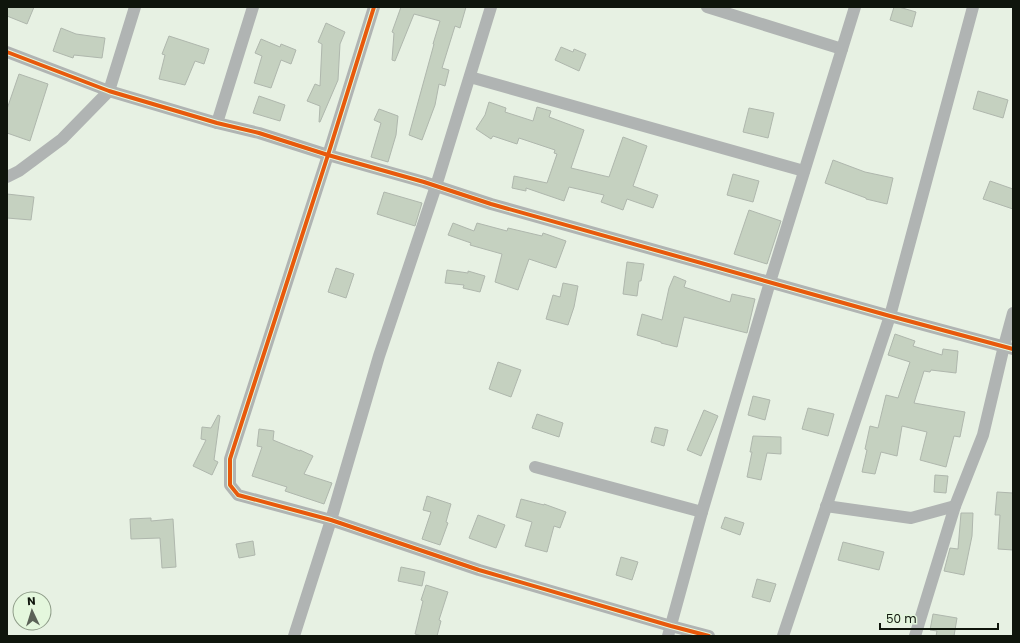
<svg xmlns="http://www.w3.org/2000/svg" width="1020" height="643" font-family="Poppins,sans-serif">
<rect width="100%" height="100%" fill="#e7f1e3"/>
<!-- building -->
<g fill="#c5d1c0" stroke="#afb7ad">
<polygon points="7,7 34,7 27,24 7,16"/>
<polygon points="401,7 466,7 460,28 455,26 442,68 449,70 445,86 439,84 435,105 422,140 409,135 434,44 433,44 440,21 414,14 395,61 392,60 394,33 392,32"/>
<polygon points="894,7 899,7 916,12 912,27 890,20"/>
<polygon points="326,23 345,32 340,44 338,80 320,122 319,122 320,106 307,101 315,84 320,86 322,44 318,42"/>
<polygon points="61,28 76,34 105,38 102,58 74,55 73,58 53,51"/>
<polygon points="169,36 209,49 204,64 195,61 185,85 159,79 165,55 162,54"/>
<polygon points="261,39 280,47 281,44 296,50 291,64 281,60 271,88 254,83 262,56 255,53"/>
<polygon points="561,47 573,52 574,49 586,54 579,71 555,60"/>
<polygon points="19,74 48,84 30,141 7,133 7,109"/>
<polygon points="978,91 1008,100 1003,118 973,109"/>
<polygon points="259,96 285,105 280,121 253,113"/>
<polygon points="489,102 506,108 505,112 533,121 537,107 551,111 549,117 584,130 571,168 609,177 623,137 647,146 633,186 658,195 653,208 627,199 623,210 601,202 604,195 569,187 564,201 526,188 526,191 512,188 514,176 547,183 557,154 554,153 555,150 519,138 517,144 493,136 491,139 476,129 485,115"/>
<polygon points="749,108 774,113 768,138 743,132"/>
<polygon points="379,109 398,116 396,135 388,162 371,157 381,123 374,120"/>
<polygon points="833,160 865,172 893,178 887,204 866,199 866,198 825,183"/>
<polygon points="733,174 759,181 753,202 727,195"/>
<polygon points="990,181 1013,189 1013,209 983,199"/>
<polygon points="384,192 422,203 415,226 377,214"/>
<polygon points="7,194 34,197 31,220 7,218"/>
<polygon points="749,210 781,221 767,264 734,254"/>
<polygon points="453,223 474,231 477,223 507,231 508,228 542,236 543,233 566,241 556,268 529,259 518,290 495,282 502,254 470,245 471,243 448,235"/>
<polygon points="627,262 644,264 641,281 639,281 637,296 623,294"/>
<polygon points="336,268 354,274 346,298 328,292"/>
<polygon points="447,270 468,273 468,271 485,276 480,292 463,288 464,285 445,283"/>
<polygon points="674,276 686,281 684,287 730,302 732,294 755,299 747,333 684,317 677,347 661,343 661,342 637,335 642,314 662,320 669,288"/>
<polygon points="563,283 578,286 574,307 568,325 546,319 553,295 560,297"/>
<polygon points="895,334 915,341 913,346 942,355 943,349 958,351 956,373 931,370 930,372 924,371 914,403 965,412 960,437 954,436 946,467 920,460 927,432 902,426 897,456 881,452 875,474 862,472 867,450 865,449 870,426 878,428 886,395 898,398 910,362 888,355"/>
<polygon points="498,362 521,370 511,397 489,389"/>
<polygon points="753,396 770,400 765,420 748,415"/>
<polygon points="808,408 834,414 828,436 802,429"/>
<polygon points="704,410 718,416 701,456 687,450"/>
<polygon points="537,414 563,423 559,437 532,428"/>
<polygon points="218,415 220,416 214,460 218,462 212,475 193,466 206,440 201,439 202,427 211,428"/>
<polygon points="655,427 668,430 664,446 651,442"/>
<polygon points="259,429 274,431 273,440 300,451 300,450 313,456 304,474 332,483 324,504 285,491 287,487 252,476 262,447 257,446"/>
<polygon points="753,436 781,437 781,454 767,453 761,480 747,477 752,452 750,452"/>
<polygon points="935,475 948,476 946,493 934,492"/>
<polygon points="997,492 1013,493 1013,550 998,549 1000,515 995,515"/>
<polygon points="427,496 451,504 446,522 448,523 440,545 422,539 431,512 423,510"/>
<polygon points="521,499 544,505 544,504 566,512 560,528 554,526 547,552 525,546 532,522 516,517"/>
<polygon points="961,513 973,513 972,536 964,575 944,571 950,548 958,549"/>
<polygon points="478,515 505,525 496,548 469,538"/>
<polygon points="725,517 744,523 740,535 721,528"/>
<polygon points="151,518 151,521 173,519 176,567 162,568 160,538 131,539 130,519"/>
<polygon points="253,541 255,555 239,558 236,544"/>
<polygon points="843,542 884,552 879,570 838,560"/>
<polygon points="621,557 638,562 632,580 616,575"/>
<polygon points="401,567 425,572 422,586 398,581"/>
<polygon points="757,579 776,584 770,602 752,597"/>
<polygon points="426,585 448,592 439,620 441,621 437,636 422,636 415,634 423,601 421,600"/>
<polygon points="933,614 957,618 954,636 936,636 937,631 930,630"/>
</g>
<g fill="none" stroke-linecap="round" stroke-linejoin="round">
<!-- street -->
<g stroke="#b0b4b3" stroke-width="12">
<polyline points="374,7 328,155 230,459 230,485 238,495 331,520 479,570 671,626 709,636"/>
<polyline points="707,7 842,49"/>
<polyline points="7,52 109,91 217,123 259,133 328,155 424,182 491,204 890,316 1013,349"/>
<polyline points="470,77 804,171"/>
<polyline points="217,123 253,7"/>
<polyline points="7,177 19,171 62,139 109,91 135,7"/>
<polyline points="535,467 702,512"/>
<polyline points="826,506 911,518 955,506"/>
<polyline points="294,636 331,520 379,356 436,186 491,7"/>
<polyline points="668,636 702,512 770,282 855,7"/>
<polyline points="783,636 890,316 973,7"/>
<polyline points="915,636 955,506 983,435 1004,346 1013,313"/>
</g>
<!-- cycleway casing -->
<g stroke="#e4f7dd" stroke-width="6">
<g id="cycleway">
<polyline points="374,7 328,155 230,459 230,485 238,495 331,520 479,570 671,626 709,636"/>
<polyline points="7,52 109,91 217,123 259,133 328,155 424,182 491,204 890,316 1013,349"/>
</g>
</g>
<!-- cycleway -->
<use href="#cycleway" stroke="#e8590c" stroke-width="4"/>
</g>
<!-- border -->
<rect width="1020" height="643" fill="none" stroke="#0f150c" stroke-width="16"/>
<!-- north arrow -->
<g transform="translate(32 611) rotate(356)"><circle r="19" fill="#e4f7dd" stroke="#8f9d89"/>
<path d="M0-3L7 15L0 10L-7 15Z" fill="#5b6257"/>
<text y="-6" font-size="11" font-weight="bold" text-anchor="middle" fill="#0f150c">N</text>
</g>
<!-- scale -->
<path d="M880 623v6h118v-6" fill="none" stroke="#0f150c" stroke-width="2"/>
<text x="886" y="623" font-size="12" fill="#0f150c" stroke="#e4f7dd" stroke-width="3" paint-order="stroke">50 m</text>
</svg>
